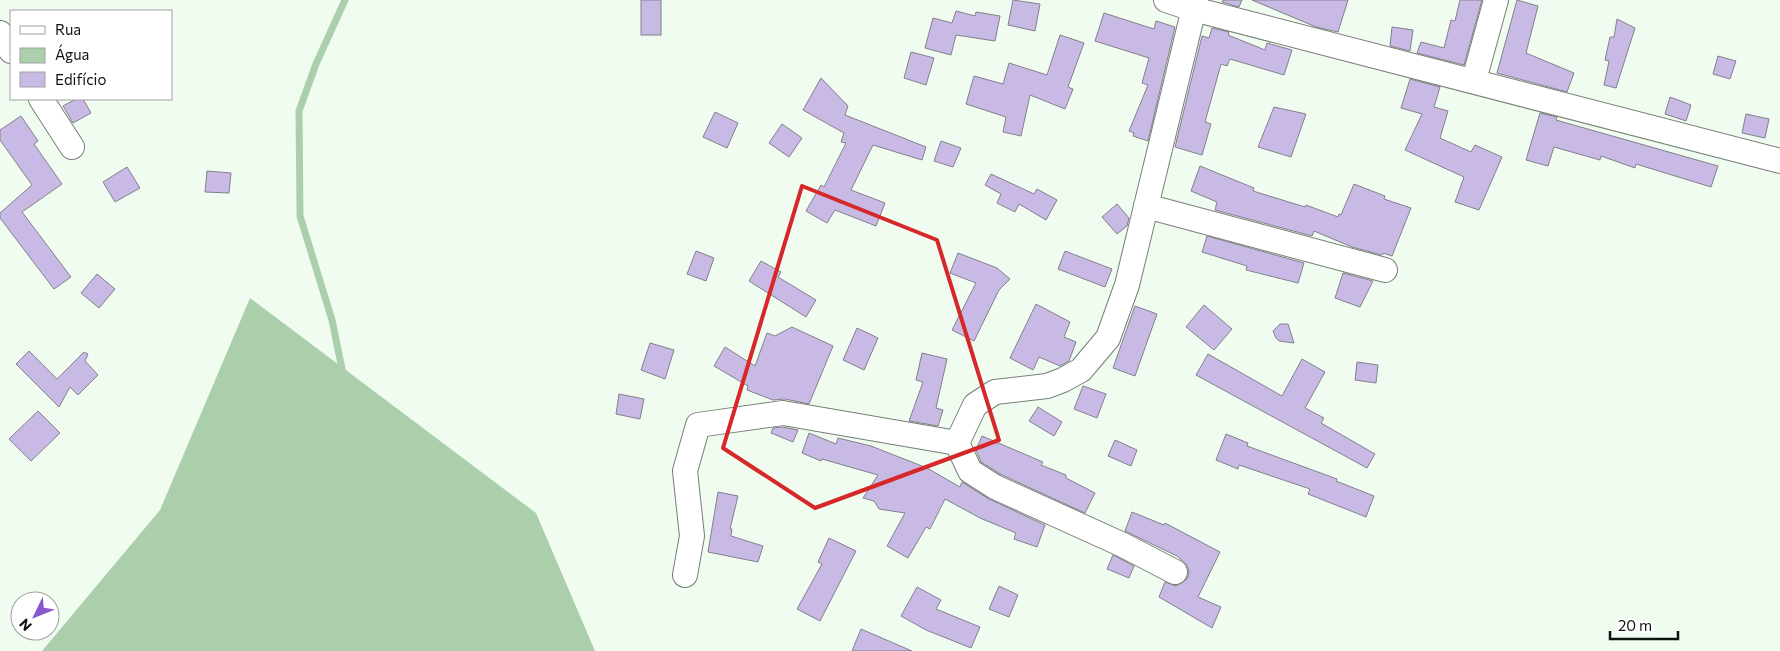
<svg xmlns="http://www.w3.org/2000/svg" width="1780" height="651" font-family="Commissioner,sans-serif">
<rect width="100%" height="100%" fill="#f1fcf1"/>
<!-- water -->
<polygon fill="#accfab" points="250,298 536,513 595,651 42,651 160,510"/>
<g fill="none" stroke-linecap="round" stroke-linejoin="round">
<!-- stream -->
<polyline stroke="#accfab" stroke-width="7" points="343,374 332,320 300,216 299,111 316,64 345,0"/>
</g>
<!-- building -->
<g fill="#c8bae5" stroke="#83808b">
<rect x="641" y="0" width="20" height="35"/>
<polygon points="1013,0 1040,4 1035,31 1008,25"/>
<polygon points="1223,0 1242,0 1239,7 1222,2"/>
<polygon points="1252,0 1348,0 1338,32 1316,27"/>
<polygon points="1460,0 1482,0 1464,65 1417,53 1421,42 1444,48 1451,20 1455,21"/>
<polygon points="1517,0 1538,6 1526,53 1574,73 1567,92 1497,73"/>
<polygon points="956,11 975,16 976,12 1000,16 995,41 956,35 951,55 925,48 933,18 952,23"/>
<polygon points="1104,13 1154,29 1156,21 1175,27 1148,141 1133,136 1134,133 1129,131 1148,85 1142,83 1149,58 1095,41"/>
<polygon points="1617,19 1635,28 1616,88 1604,85 1609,61 1605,60 1610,37 1614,37"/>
<polygon points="1392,27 1413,30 1410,51 1390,46"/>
<polygon points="1212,28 1229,32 1228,35 1265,50 1267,43 1292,50 1284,75 1230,59 1227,66 1221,64 1205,122 1211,124 1202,155 1175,147 1202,36 1209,38"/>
<polygon points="1060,35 1084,43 1068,87 1073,89 1065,109 1030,95 1021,136 1003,132 1006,117 966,104 974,76 1003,84 1009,63 1047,75"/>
<polygon points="911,52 934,58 926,85 904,78"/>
<polygon points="1718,56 1736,61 1730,79 1713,74"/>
<polygon points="821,78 848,106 845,115 926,147 922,160 873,145 851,190 885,203 876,226 835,210 827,223 806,211 821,185 824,187 846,143 841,142 844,133 803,110"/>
<polygon points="1410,79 1440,87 1434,107 1448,111 1440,138 1471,152 1475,145 1502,157 1479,210 1455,202 1464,177 1405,150 1422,114 1401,108"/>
<polygon points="1670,97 1691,105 1686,121 1665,114"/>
<polygon points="76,99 83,99 91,113 73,123 63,106"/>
<polygon points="1274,107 1306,114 1291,157 1258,147"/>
<polygon points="715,112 738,123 727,148 703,137"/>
<polygon points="1540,113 1557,117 1556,120 1718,166 1711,187 1636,164 1635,168 1601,156 1600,160 1554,147 1548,166 1526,160"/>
<polygon points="1746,114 1769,119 1765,138 1742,133"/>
<polygon points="21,116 38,141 34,144 62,184 22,212 71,277 54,289 0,218 0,213 32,185 0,140 0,130"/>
<polygon points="782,124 802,138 789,157 769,143"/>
<polygon points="941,141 961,148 953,167 934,161"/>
<polygon points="1200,166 1254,188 1253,191 1305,207 1306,205 1338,217 1339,214 1341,215 1354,184 1385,196 1384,199 1411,208 1392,256 1383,253 1382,255 1352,247 1314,231 1312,236 1215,210 1217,202 1191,191"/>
<polygon points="127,167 140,188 115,202 103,182"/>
<polygon points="207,171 231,173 229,193 205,192"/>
<polygon points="991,174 1034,194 1037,189 1057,200 1046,220 1019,204 1015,212 997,203 1001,194 985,185"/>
<polygon points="1117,204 1129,218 1127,226 1117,234 1102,217"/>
<polygon points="1207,236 1304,263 1298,283 1246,270 1247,266 1202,252"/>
<polygon points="696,251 714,258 706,281 687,274"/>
<polygon points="1065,251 1112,269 1105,287 1058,269"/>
<polygon points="958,253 997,268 1010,279 999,290 974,341 952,330 976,283 950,273"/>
<polygon points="761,261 781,272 778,277 816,300 806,317 749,281"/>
<polygon points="1343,273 1373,281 1360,307 1335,298"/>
<polygon points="97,274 115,289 99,308 81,293"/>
<polygon points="1036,304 1070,322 1064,337 1076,342 1069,361 1060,366 1039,357 1033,370 1010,358"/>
<polygon points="1204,305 1232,329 1214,350 1186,327"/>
<polygon points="1135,306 1157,314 1135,376 1113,368"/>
<polygon points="1280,324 1288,324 1294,343 1279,341 1276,338 1273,331"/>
<polygon points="792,327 833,346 809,404 785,399 773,400 747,390 748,386 714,366 725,347 755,366 767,333 775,336"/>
<polygon points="857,328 878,338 864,370 843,360"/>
<polygon points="650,343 674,350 665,379 641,370"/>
<polygon points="29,351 57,379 84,352 88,354 85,361 98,375 78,395 70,387 59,407 16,364"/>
<polygon points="922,353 947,359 936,408 943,410 938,426 909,421 923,382 916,380"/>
<polygon points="1208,354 1282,396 1302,359 1325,372 1305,408 1324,418 1321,423 1375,454 1367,468 1196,375"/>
<polygon points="1357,362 1378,365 1376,383 1355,380"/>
<polygon points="1083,386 1106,394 1097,418 1074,409"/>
<polygon points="619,394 644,399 640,419 616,414"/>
<polygon points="1038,407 1062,422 1054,436 1029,421"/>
<polygon points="38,411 60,433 31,461 9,439"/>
<polygon points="783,427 798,430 793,442 771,433 773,428"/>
<polygon points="809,433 836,444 838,438 871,446 927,468 960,487 962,482 989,499 1045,525 1037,547 1014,539 1016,533 980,518 945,499 930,529 926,527 908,558 887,546 905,513 879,509 874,501 863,498 878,475 822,459 821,461 802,453"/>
<polygon points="1226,434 1248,443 1247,446 1337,479 1336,481 1374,496 1366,517 1308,494 1310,489 1239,465 1238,469 1216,460"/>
<polygon points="982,436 1043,462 1041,465 1066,475 1066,478 1095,493 1085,513 1002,475 981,462 976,450"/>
<polygon points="1115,440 1137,450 1131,466 1108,456"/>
<polygon points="718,492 738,496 730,529 732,529 731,536 763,546 758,562 708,552"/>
<polygon points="1132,512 1164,525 1165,523 1220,552 1198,597 1221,607 1212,628 1159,597 1165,582 1176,586 1187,579 1189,572 1187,565 1177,556 1125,531"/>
<polygon points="829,538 856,551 820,621 797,609 822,564 818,562"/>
<polygon points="1113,555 1134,566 1129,578 1107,569"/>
<polygon points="999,586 1018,595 1009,617 989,609"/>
<polygon points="917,587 941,600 936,609 980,627 971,648 926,630 901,616"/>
<polygon points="861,629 912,651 852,651"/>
</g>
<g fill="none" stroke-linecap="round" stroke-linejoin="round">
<!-- minor casing -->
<g stroke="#767f75" stroke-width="26">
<g id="minor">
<polyline points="1166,0 1193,9 1780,161"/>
<polyline points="0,33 11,51"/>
<polyline points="1474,80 1496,0"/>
<polyline points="41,99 72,147"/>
<polyline points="1146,206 1385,270"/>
<polyline points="1175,572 1123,545 995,487 970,471 957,443 975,405 995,392 1047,386 1063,380 1081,370 1108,338 1127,285 1196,0"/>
<polyline points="685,575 692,536 685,471 698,425 783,413 957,443"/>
</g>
</g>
<!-- minor -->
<use href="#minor" stroke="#fff" stroke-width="24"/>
</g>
<!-- marked area -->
<path fill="none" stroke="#d62828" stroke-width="4" stroke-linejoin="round" d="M802 186 937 240 999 440 815 508 723 448Z"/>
<!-- legend -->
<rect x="10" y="10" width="162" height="90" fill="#ffffff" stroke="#9fa19f"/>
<rect x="20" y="26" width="25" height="8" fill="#ffffff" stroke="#9fa19f"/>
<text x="55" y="35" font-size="15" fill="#101410">Rua</text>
<rect x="20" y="48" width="25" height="15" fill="#accfab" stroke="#9fa19f"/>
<text x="55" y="60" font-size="15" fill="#101410">Água</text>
<rect x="20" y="72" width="25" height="15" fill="#c8bae5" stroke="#9fa19f"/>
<text x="55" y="85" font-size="15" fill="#101410">Edifício</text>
<!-- north arrow -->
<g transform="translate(35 616) rotate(227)"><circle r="24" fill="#ffffff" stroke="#9fa19f"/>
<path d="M0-4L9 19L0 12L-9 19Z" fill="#8a57d0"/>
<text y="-8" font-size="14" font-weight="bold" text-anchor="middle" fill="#101410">N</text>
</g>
<!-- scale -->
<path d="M1610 631v8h68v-8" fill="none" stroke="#101410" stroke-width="2.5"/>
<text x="1618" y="631" font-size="15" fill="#101410" stroke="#ffffff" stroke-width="4" paint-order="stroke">20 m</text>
</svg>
